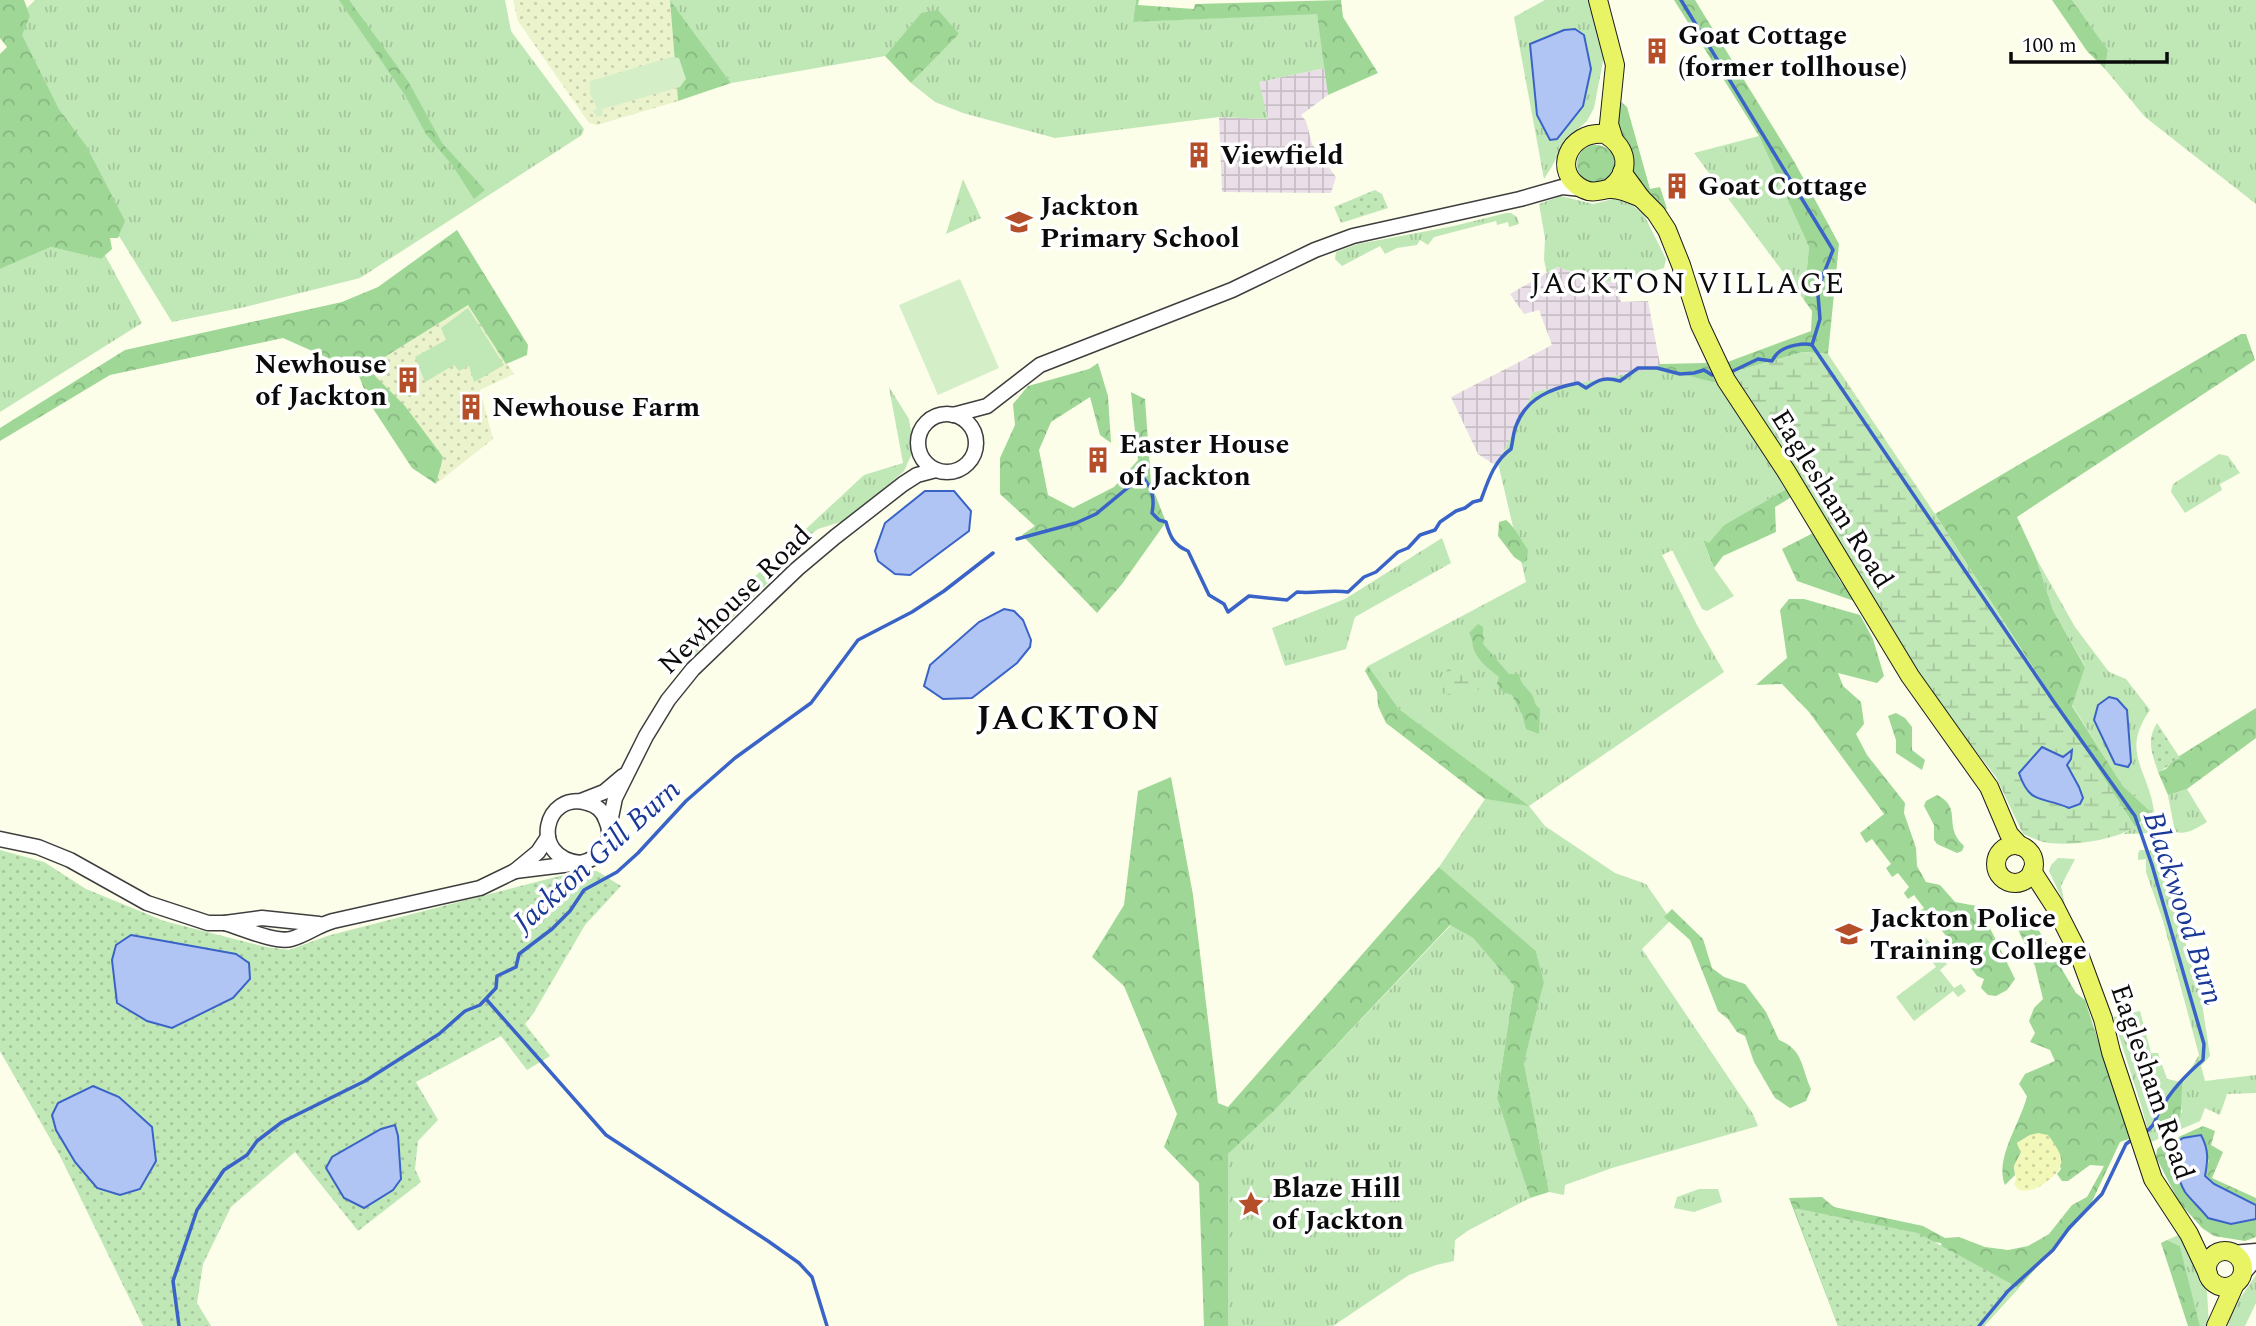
<svg xmlns="http://www.w3.org/2000/svg" width="2256" height="1326" font-family="Spectral,serif">
<defs>
<pattern id="industrial-grid" width="8" height="8" patternUnits="userSpaceOnUse" patternTransform="scale(1.75)"><rect width="8" height="8" fill="#eadfe8"/><path d="M0 4h8M4 0v8" fill="none" stroke="#c7bec6"/></pattern>
<pattern id="farmland-dots" width="8" height="8" patternUnits="userSpaceOnUse" patternTransform="scale(1.75)"><rect width="8" height="8" fill="#eaf3cc"/><path d="M2 2h.1M6 6h.1" fill="none" stroke="#c7cfae" stroke-width="1.8" stroke-linecap="round"/></pattern>
<pattern id="grass-tufts" width="24" height="20" patternUnits="userSpaceOnUse" patternTransform="scale(1.75)"><rect width="24" height="20" fill="#c0e7b6"/><path d="M3 7l-1-3M5 7V3M7 7l1-3M15 17l-1-3M17 17v-4M19 17l1-3" fill="none" stroke="#a4c59b"/></pattern>
<pattern id="forest-crowns" width="20" height="18" patternUnits="userSpaceOnUse" patternTransform="scale(1.75)"><rect width="20" height="18" fill="#9ed796"/><path d="M2 6a3 3 0 1 1 6 0M12 15a3 3 0 1 1 6 0" fill="none" stroke="#87b780"/></pattern>
<pattern id="wetland-marsh" width="20" height="14" patternUnits="userSpaceOnUse" patternTransform="scale(1.75)"><rect width="20" height="14" fill="#c0e7b6"/><path d="M1 5h8M5 5V1M11 12h8M15 12V8" fill="none" stroke="#a4c59b"/></pattern>
<pattern id="sand-dots" width="8" height="8" patternUnits="userSpaceOnUse" patternTransform="scale(1.75)"><rect width="8" height="8" fill="#f2f8b8"/><path d="M2 2h.1M6 6h.1" fill="none" stroke="#ced39d" stroke-width="1.8" stroke-linecap="round"/></pattern>
<pattern id="park-dots" width="8" height="8" patternUnits="userSpaceOnUse" patternTransform="scale(1.75)"><rect width="8" height="8" fill="#c0e7b6"/><path d="M2 2h.1M6 6h.1" fill="none" stroke="#a4c59b" stroke-width="1.8" stroke-linecap="round"/></pattern>
</defs>
<rect width="100%" height="100%" fill="#fcfeea"/>
<!-- industrial -->
<g fill="url(#industrial-grid)">
<polygon points="1325,68 1328,95 1301,115 1306,121 1312,144 1336,177 1331,193 1222,192 1219,117 1268,119 1258,82"/>
<polygon points="1557,267 1603,281 1617,282 1621,302 1648,301 1660,364 1657,368 1533,392 1498,463 1493,464 1478,454 1451,397 1552,345 1539,310 1524,314 1510,294"/>
</g>
<!-- farmland -->
<g fill="url(#farmland-dots)">
<polygon points="513,0 670,0 678,101 597,125 589,123 518,21"/>
<polygon points="468,305 514,374 480,390 493,439 436,484 442,457 367,368"/>
</g>
<!-- grass -->
<g fill="url(#grass-tufts)">
<polygon points="35,0 505,0 511,31 584,129 582,135 360,278 245,307 172,322 119,236 124,221 86,145 59,109 21,34 30,16 27,8"/>
<polygon points="670,0 1136,0 1133,22 1317,13 1325,68 1259,82 1268,119 1219,117 1055,138 963,113 935,102 911,83 959,34 921,13 885,56 731,83"/>
<polygon points="1545,0 1594,0 1604,56 1594,108 1587,121 1566,140 1551,168 1544,179 1514,17"/>
<polygon points="2072,0 2256,0 2256,204 2145,117 2105,69 2108,50"/>
<polygon points="1759,136 1809,247 1804,300 1694,153"/>
<polygon points="963,179 981,218 946,234"/>
<polygon points="1561,196 1593,204 1613,199 1630,203 1644,215 1666,259 1664,268 1617,282 1603,281 1557,267 1547,273 1544,260 1545,238 1539,204"/>
<polygon points="1506,213 1511,213 1517,217 1519,224 1509,227 1508,222 1497,225 1496,221 1434,237 1428,245 1420,240 1417,245 1397,248 1385,254 1380,246 1342,266 1335,259 1336,252 1358,244 1454,226"/>
<polygon points="51,247 101,259 105,255 142,323 0,412 0,269"/>
<polygon points="1657,368 1716,383 1788,488 1724,525 1709,544 1699,538 1662,555 1697,625 1724,672 1529,806 1545,826 1615,873 1646,884 1671,920 1642,949 1753,1114 1758,1126 1612,1168 1565,1185 1564,1195 1549,1192 1524,1063 1544,982 1536,951 1439,867 1485,799 1527,805 1399,709 1368,666 1526,582 1498,463 1533,392"/>
<polygon points="889,387 909,419 914,449 904,471 847,520 818,529 802,542 774,577 690,659 684,656 721,608 864,475 903,463"/>
<polygon points="2219,454 2228,456 2240,473 2220,484 2222,490 2185,513 2171,492 2173,484"/>
<polygon points="1442,538 1451,563 1355,617 1346,649 1285,666 1272,628 1345,599"/>
<path d="M2036 558 2075 627 2109 672 2126 679 2150 710C2120 753 2148 768 2154 811 2155 819 2157 826 2155 833L2123 834 2140 824 2151 812 2123 786 2072 705 2085 666 2053 610Z"/>
<path d="M2187 789 2207 822C2197 828 2187 835 2175 832L2168 795Z"/>
<path d="M2140 850 2159 851 2160 860 2200 990 2210 1056 2201 1066 2205 1081 2256 1075V1093L2227 1094 2220 1115 2205 1108 2200 1121 2151 1142 2141 1105 2113 1017 2140 1011 2151 1053H2158L2167 1079 2181 1082 2161 1108 2182 1113C2178 1083 2185 1079 2199 1055L2163 921 2146 872V859L2138 860V853Z"/>
<polygon points="2058,858 2075,859 2061,886 2065,905 2049,871 2052,864"/>
<polygon points="1451,925 1473,938 1514,986 1497,1098 1530,1198 1469,1230 1455,1240 1454,1261 1436,1265 1409,1275 1333,1326 1228,1326 1228,1154 1274,1111"/>
<polygon points="1926,938 1947,964 1940,970 1954,988 1961,984 1966,991 1958,997 1953,991 1914,1021 1896,997 1936,967 1919,943"/>
<polygon points="1699,1189 1718,1189 1722,1202 1694,1212 1674,1208 1677,1197"/>
<polygon points="2181,1234 2207,1291 2209,1326 2200,1326 2180,1246 2167,1240"/>
<polygon points="2256,1275 2256,1303 2245,1326 2228,1326 2232,1310"/>
</g>
<!-- forest -->
<g fill="url(#forest-crowns)">
<polygon points="0,0 24,0 30,16 22,35 59,109 86,145 125,221 118,238 110,238 112,249 101,259 51,247 0,269 0,54 7,47 0,38"/>
<polygon points="339,0 349,0 408,81 442,143 485,190 474,199 453,166 426,134 405,95"/>
<polygon points="670,0 731,83 678,101"/>
<polygon points="1136,0 1139,0 1138,5 1194,9 1195,4 1341,0 1343,17 1378,73 1328,95 1317,14 1133,22"/>
<polygon points="1674,0 1695,0 1795,163 1839,244 1828,354 1803,352 1730,373 1725,363 1811,331 1812,311 1804,300 1809,247 1759,136"/>
<polygon points="2052,0 2072,0 2108,50 2105,69 2087,51"/>
<polygon points="938,10 959,34 911,83 885,56 921,13"/>
<polygon points="1619,100 1627,107 1650,189 1660,187 1667,209 1661,210 1632,175 1627,151 1616,118"/>
<circle cx="1596" cy="164" r="19"/>
<polygon points="457,230 528,345 527,355 506,364 468,305 367,368 405,406 443,457 436,484 412,468 370,404 357,371 283,338 110,375 0,441 0,428 125,350 342,302 378,287"/>
<polygon points="2241,334 2246,334 2255,360 2017,517 2036,558 2053,610 2085,667 2072,706 2123,786 2151,812 2135,827 1935,514"/>
<polygon points="1098,363 1108,396 1111,443 1100,435 1090,397 1051,422 1039,450 1048,495 1073,508 1114,487 1138,460 1131,392 1145,399 1151,484 1166,522 1122,584 1097,613 1022,535 1035,526 1000,494 1000,458 1015,425 1013,404 1028,386 1089,369"/>
<polygon points="1707,363 1716,383 1657,368 1660,364"/>
<polygon points="1788,488 1793,496 1775,507 1776,532 1723,556 1714,568 1703,540 1709,543 1724,525"/>
<path d="M1506 520C1513 525 1522 541 1528 550L1527 560 1523 563 1514 557 1498 536 1499 522Z"/>
<polygon points="1815,532 1840,581 1857,602 1797,581 1782,549"/>
<polygon points="1789,599 1804,599 1860,615 1873,639 1884,676 1877,683 1838,673 1843,686 1861,702 1864,724 1856,734 1867,755 1905,803 1904,813 1916,848 1917,866 1926,882 1940,885 1955,902 1982,907 1984,916 2015,979 2007,990 1996,996 1988,995 1981,988 1984,979 1977,976 1961,954 1953,959 1948,953 1955,948 1928,912 1921,917 1919,912 1924,908 1914,895 1908,899 1904,893 1909,887 1898,873 1892,877 1886,868 1891,864 1872,839 1866,843 1860,833 1884,814 1809,712 1782,684 1756,685 1787,658 1780,610"/>
<path d="M1478 624 1483 627V644L1509 674H1519C1521 688 1534 691 1535 704L1540 709 1539 734 1526 729 1522 714 1512 695 1503 692 1497 684 1499 677C1489 669 1479 662 1474 650 1472 644 1473 639 1469 633Z"/>
<polygon points="1368,666 1399,709 1529,806 1485,799 1386,723 1378,706 1377,692 1365,671"/>
<polygon points="2256,708 2256,738 2187,789 2168,795 2158,772 2166,769 2173,760"/>
<polygon points="1896,713 1905,718 1912,727 1912,750 1925,760 1922,770 1896,753 1896,740 1888,716"/>
<polygon points="1171,777 1193,895 1218,1103 1228,1107 1439,867 1536,951 1544,982 1524,1063 1549,1192 1530,1198 1497,1098 1514,986 1473,938 1450,925 1274,1111 1228,1154 1228,1326 1204,1326 1199,1183 1164,1147 1177,1114 1124,986 1092,957 1124,905 1138,791"/>
<path d="M1937 795C1959 806 1948 820 1956 836 1958 840 1961 843 1964 846L1962 851 1957 853 1937 844 1934 840V825L1924 806 1926 801Z"/>
<path d="M1672 909 1703 939 1712 968 1724 977 1745 984 1766 1012 1779 1040C1804 1050 1801 1068 1811 1089L1806 1101 1790 1108 1775 1098 1754 1062 1745 1036 1737 1032 1728 1019 1718 1011 1690 940 1664 917Z"/>
<path d="M2023 913 2032 919 2076 993 2085 1000 2121 1112 2132 1138 2120 1142 2088 1210 1984 1326 1943 1255 1941 1243 1921 1240 1838 1326 1789 1198 1822 1197 1834 1207 1923 1226 1945 1238 1959 1237 1985 1247 2008 1250 2028 1246 2049 1234 2072 1205 2087 1197 2104 1166 2090 1165 2068 1181H2062L2057 1174 2061 1169 2051 1139 2030 1135 2017 1143 2021 1152 2014 1166 2015 1175 2005 1185C1994 1159 2021 1122 2027 1096L2019 1084 2025 1074 2055 1061 2050 1050 2030 1042 2035 1033 2029 1021 2034 1008 2043 999 2035 966 2015 923Z"/>
<path d="M2184 1078C2179 1096 2184 1109 2178 1123L2154 1124 2161 1108Z"/>
<polygon points="2203,1126 2215,1131 2211,1145 2223,1152 2212,1178 2256,1198 2256,1205 2214,1184 2205,1176 2209,1159 2185,1192 2197,1203 2208,1218 2245,1222 2256,1219 2256,1237 2245,1241 2214,1236 2202,1228 2179,1202 2156,1157 2157,1149 2163,1144"/>
<polygon points="2167,1240 2180,1246 2200,1326 2188,1326 2161,1243"/>
</g>
<!-- wetland -->
<g fill="url(#wetland-marsh)">
<path d="M1803 352 1828 354 1935 514 2135 827C2114 840 2074 846 2049 843 2040 842 2031 837 2023 834L1996 777 1913 670 1730 373Z"/>
<path d="M1451 663C1462 664 1477 678 1479 689L1476 694 1471 693 1464 698 1442 693 1438 686Z"/>
</g>
<!-- sand -->
<path fill="url(#sand-dots)" d="M2038 1133 2048 1135C2063 1155 2069 1166 2046 1182 2037 1189 2030 1192 2019 1190L2014 1184 2016 1179 2014 1166 2021 1153 2017 1143 2030 1135Z"/>
<!-- park -->
<g fill="url(#park-dots)">
<polygon points="1375,190 1382,194 1388,208 1341,223 1334,207"/>
<path d="M2157 723 2180 758C2171 761 2167 769 2158 772 2152 753 2146 741 2157 723Z"/>
<polygon points="0,850 44,862 86,889 164,921 266,947 289,950 327,936 575,872 597,871 621,886 585,925 533,1014 525,1024 550,1056 527,1070 501,1036 416,1082 438,1120 418,1141 415,1169 421,1182 358,1231 295,1152 231,1207 203,1264 197,1303 211,1326 143,1326 61,1158 0,1051"/>
<polygon points="1794,1208 1918,1233 2019,1288 1984,1326 1838,1326"/>
</g>
<!-- garden -->
<g fill="#c0e7b6">
<polygon points="468,308 504,365 474,382 469,366 459,371 454,365 425,382 415,357 446,340 441,328"/>
<polygon points="1699,538 1703,540 1714,568 1734,596 1707,611 1702,609 1672,550"/>
</g>
<!-- pitch -->
<g fill="#d4eec7">
<polygon points="672,57 679,58 686,79 680,87 602,109 603,115 597,117 593,111 597,109 590,93 590,81"/>
<polygon points="960,279 999,368 938,395 899,305"/>
</g>
<!-- water -->
<g fill="#b1c5f4" stroke="#3a63c8" stroke-width="2">
<polygon points="1575,29 1584,35 1591,69 1583,106 1557,139 1550,140 1537,115 1530,44 1564,30"/>
<polygon points="925,491 954,491 971,511 969,531 910,575 895,574 878,561 875,551 885,523"/>
<polygon points="1004,609 1014,611 1023,620 1031,640 1030,647 1017,663 972,698 943,699 924,686 930,665 979,622"/>
<polygon points="2109,697 2117,699 2127,710 2131,762 2128,767 2115,764 2094,720 2098,705"/>
<path d="M2042 747 2063 757 2072 750 2071 759 2067 765 2079 787 2083 798 2080 804 2069 808C2043 796 2030 806 2019 773Z"/>
<polygon points="131,935 236,954 249,963 250,979 233,998 172,1028 147,1021 117,1003 112,960 116,945"/>
<polygon points="93,1086 119,1097 152,1127 156,1161 140,1189 120,1195 97,1188 75,1162 56,1130 52,1115 58,1103"/>
<polygon points="395,1125 398,1136 401,1179 393,1190 364,1208 344,1198 326,1168 332,1157 381,1129"/>
<path d="M2201 1135C2209 1150 2208 1160 2205 1176L2214 1184 2256 1205V1219L2231 1224 2208 1218C2201 1209 2191 1200 2185 1192 2177 1179 2174 1161 2170 1147L2183 1138Z"/>
</g>
<g fill="none" stroke-linecap="round" stroke-linejoin="round">
<!-- stream -->
<g stroke="#3a63c8" stroke-width="3.5">
<polyline points="1681,0 1833,250 1822,278 1818,295 1820,319 1812,345"/>
<path d="M1812 345 2054 702 2135 816 2152 865 2204 1044 2203 1060C2188 1073 2172 1089 2162 1107 2153 1120 2158 1124 2143 1134"/>
<path d="M1731 372 1758 359 1772 361C1773 359 1777 353 1779 352 1786 346 1805 342 1812 345"/>
<path d="M1017 539 1076 523 1096 514 1142 476C1152 488 1155 497 1152 513L1159 520 1166 522C1170 537 1174 545 1188 551L1209 595 1224 604 1228 612 1249 596 1287 600 1297 592C1315 594 1330 589 1348 592L1364 577 1376 572 1398 552 1408 548 1420 535 1435 530 1440 522 1456 511 1465 508 1473 502 1481 500C1488 481 1494 461 1511 449 1513 441 1513 433 1516 426 1526 398 1552 388 1578 383L1586 388C1599 379 1605 377 1620 381L1638 368H1657L1680 374 1694 373 1704 370 1712 375"/>
<polyline points="486,999 606,1135 768,1241 799,1263 812,1277 827,1326"/>
<polyline points="179,1326 173,1281 197,1210 224,1170 247,1155 257,1141 282,1122 365,1081 439,1034 465,1011 480,1005 496,988 497,976 516,967 519,954 552,929 570,911 584,890 617,872 638,853 686,801 735,758 811,703 858,640 912,612 944,591 993,553"/>
<polyline points="1979,1326 2008,1291 2053,1250 2069,1228 2102,1194 2126,1144 2133,1139"/>
</g>
<!-- minor casing -->
<g stroke="#3e3e3e" stroke-width="17">
<g id="minor">
<circle cx="947" cy="443" r="29"/>
<polyline points="953,415 987,406 1040,365 1232,290 1315,250 1353,236 1520,199 1562,187 1582,189"/>
<polyline points="581,801 604,792 623,776"/>
<polyline points="609,827 615,798 646,736 668,700 693,669 797,569 835,537 903,484 917,475 936,470"/>
<polyline points="0,839 38,847 70,860 147,903 208,923 225,923 262,918 319,924"/>
<path d="M515 871 580 863C600 859 616 841 606 820 603 811 596 805 587 803 545 790 528 857 580 863"/>
<path d="M225 923C242 928 275 943 291 939 306 935 318 925 333 921L480 888 515 871 538 852 548 837"/>
<polyline points="2232,1253 2256,1251"/>
<polyline points="2241,1276 2256,1259"/>
</g>
</g>
<!-- major casing -->
<g stroke="#1c1c1c" stroke-width="20">
<g id="major">
<polyline points="1598,0 1615,65 1609,124 1614,140"/>
<polyline points="1622,172 1641,198 1656,213 1667,230 1681,265 1700,325 1726,380 1786,471 1910,676 1989,787 2009,834 2020,846"/>
<path d="M1610 188C1632 171 1628 148 1605 134 1568 130 1551 173 1583 189 1593 194 1600 190 1609 189 1620 188 1632 194 1641 198"/>
<circle cx="2015" cy="864" r="19"/>
<polyline points="2032,871 2054,905 2079,954 2103,1019 2111,1052 2153,1179 2189,1234 2208,1274"/>
<circle cx="2225" cy="1269" r="18"/>
<polyline points="2216,1326 2235,1284"/>
</g>
</g>
<!-- minor -->
<use href="#minor" stroke="#fff" stroke-width="14"/>
<!-- major -->
<use href="#major" stroke="#e9f465" stroke-width="18"/>
</g>
<!-- icons -->
<defs>
<g id="building-bare" transform="scale(2.1)"><path d="M-4-6H4V6H1V3H-1V6H-4ZM-2.5-4.3h1.7v1.8h-1.7ZM.8-4.3h1.7v1.8H.8ZM-2.5-1h1.7V.8h-1.7ZM.8-1h1.7V.8H.8Z" fill="#b54f29" stroke="#fff" stroke-width="2.5" paint-order="stroke"/></g>
<g id="school-bare" transform="scale(2.1)"><path d="M0-5L7-2L0 1L-7-2ZM-4 1L0 2.5L4 1V4Q0 6-4 4Z" fill="#b54f29" stroke="#fff" stroke-width="2.5" paint-order="stroke"/></g>
<g id="university-bare" transform="scale(2.1)"><path d="M0-5L7-2L0 1L-7-2ZM-4 1L0 2.5L4 1V4Q0 6-4 4Z" fill="#b54f29" stroke="#fff" stroke-width="2.5" paint-order="stroke"/></g>
<g id="sight-bare" transform="scale(2.1)"><path d="M0-6L1.8-2.2L6-1.7L2.9 1.2L3.7 5.4L0 3.3L-3.7 5.4L-2.9 1.2L-6-1.7L-1.8-2.2Z" fill="#b54f29" stroke="#fff" stroke-width="2.5" paint-order="stroke"/></g>
</defs>
<g fill-rule="evenodd">
<use href="#building-bare" x="1657" y="51"/>
<use href="#building-bare" x="1199" y="155"/>
<use href="#building-bare" x="1677" y="186"/>
<use href="#school-bare" x="1019" y="222"/>
<use href="#building-bare" x="408" y="380"/>
<use href="#building-bare" x="471" y="407"/>
<use href="#building-bare" x="1098" y="460"/>
<use href="#university-bare" x="1849" y="934"/>
<use href="#sight-bare" x="1251" y="1204"/>
</g>
<g text-anchor="middle" dominant-baseline="central" stroke-width="7" stroke-linejoin="round" paint-order="stroke">
<!-- poi labels -->
<g font-size="28" font-weight="bold" fill="#0b0b0b" stroke="#fff" text-anchor="start">
<text x="1678" y="35">Goat Cottage<tspan x="1678" dy="32">(former tollhouse)</tspan></text>
<text x="1220" y="155">Viewfield</text>
<text x="1698" y="186">Goat Cottage</text>
<text x="1040" y="206">Jackton<tspan x="1040" dy="32">Primary School</tspan></text>
<text x="387" y="364" text-anchor="end">Newhouse<tspan x="387" dy="32">of Jackton</tspan></text>
<text x="492" y="407">Newhouse Farm</text>
<text x="1119" y="444">Easter House<tspan x="1119" dy="32">of Jackton</tspan></text>
<text x="1870" y="918">Jackton Police<tspan x="1870" dy="32">Training College</tspan></text>
<text x="1272" y="1188">Blaze Hill<tspan x="1272" dy="32">of Jackton</tspan></text>
</g>
<!-- street labels -->
<g font-size="28" fill="#0b0b0b" stroke="#fff">
<text transform="translate(1832 499) rotate(58)">Eaglesham Road</text>
<text transform="translate(735 600) rotate(-44)">Newhouse Road</text>
<text transform="translate(2152 1082) rotate(71)">Eaglesham Road</text>
</g>
<!-- neighbourhood labels -->
<g font-size="30" letter-spacing="2" fill="#0b0b0b" stroke="#fff">
<text x="1688" y="284">JACKTON VILLAGE</text>
</g>
<!-- water labels -->
<g font-size="30" font-style="italic" fill="#1a3997" stroke="#fff">
<text transform="translate(597 856) rotate(-42)">Jackton Gill Burn</text>
<text transform="translate(2183 908) rotate(72)">Blackwood Burn</text>
</g>
<!-- district labels -->
<g font-size="35" font-weight="bold" letter-spacing="2" fill="#0b0b0b" stroke="#fff">
<text x="1069" y="718">JACKTON</text>
</g>
</g>
<!-- scale -->
<path d="M2011 52v10h156v-10" fill="none" stroke="#0b0b0b" stroke-width="3.5"/>
<text x="2022" y="52" font-size="21" fill="#0b0b0b" stroke="#ffffff" stroke-width="5" paint-order="stroke">100 m</text>
</svg>
